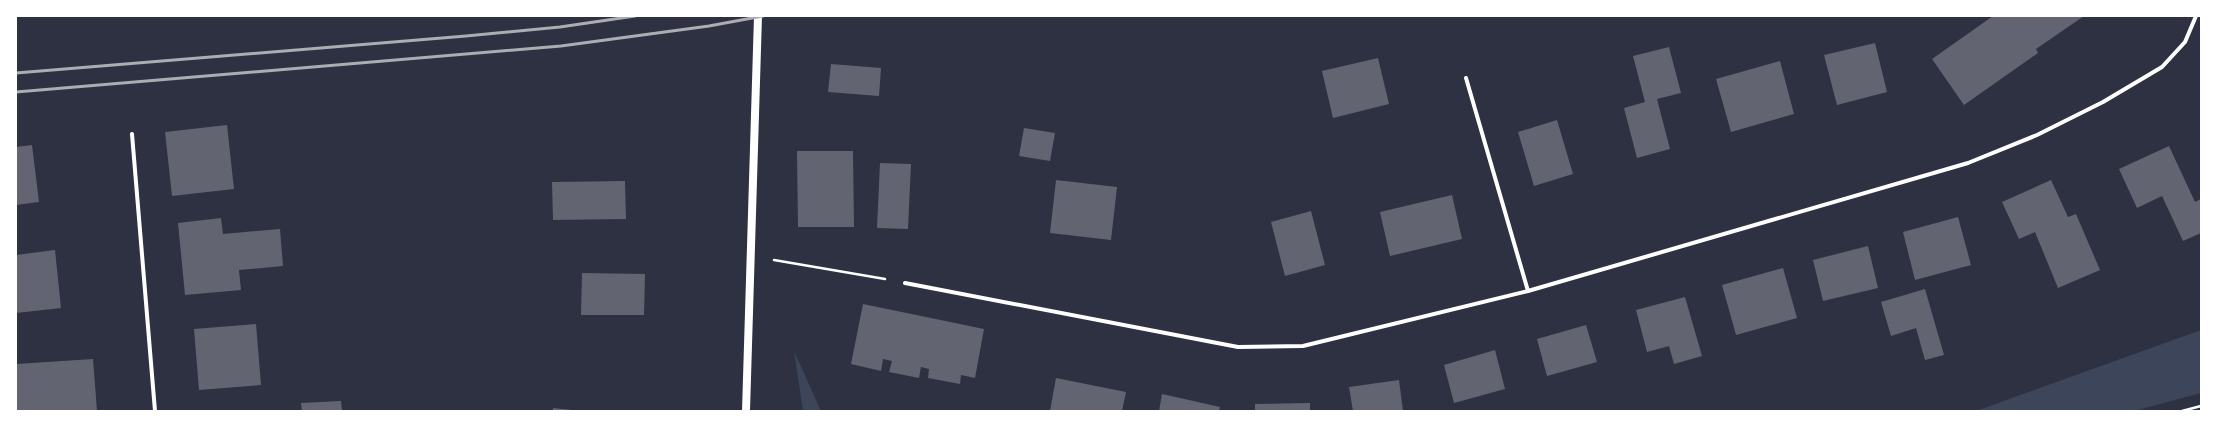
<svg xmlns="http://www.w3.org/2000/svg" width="2217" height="427" font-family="'Libre Baskerville',serif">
<rect width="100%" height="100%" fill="#2d3142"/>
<!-- green -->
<g fill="#3c4559">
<polygon points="2201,330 2201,393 2134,411 1976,411"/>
<polygon points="794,351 821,411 803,411"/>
</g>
<!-- building -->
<g fill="#626471">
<polygon points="1993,16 2084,16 2036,49 2038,53 1964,105 1932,59"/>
<polygon points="1875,43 1887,92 1837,105 1824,55"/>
<polygon points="1669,47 1681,93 1657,99 1670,149 1637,158 1624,108 1645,102 1633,56"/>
<polygon points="1378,58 1389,104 1333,118 1322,71"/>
<polygon points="1780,61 1794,114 1731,132 1716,79"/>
<polygon points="831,64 881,68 879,96 828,92"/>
<polygon points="1557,120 1573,174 1534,186 1518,132"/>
<polygon points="227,125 234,189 172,196 165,132"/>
<polygon points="1024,128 1055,133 1050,161 1019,156"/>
<polygon points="32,145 39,202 16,205 16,147"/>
<polygon points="2169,146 2195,202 2201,199 2201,233 2183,241 2162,196 2137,208 2119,169"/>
<polygon points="797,151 853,151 854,227 798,227"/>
<polygon points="880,163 911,164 908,229 877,228"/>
<polygon points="1056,180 1117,187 1111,240 1050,233"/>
<polygon points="2051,180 2068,217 2076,214 2100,270 2058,288 2035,232 2019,239 2002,202"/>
<polygon points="625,181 626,219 553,220 552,182"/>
<polygon points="1452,195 1462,239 1390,256 1380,212"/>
<polygon points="1311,211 1325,265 1285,276 1271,222"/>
<polygon points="1958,217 1971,265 1915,280 1903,232"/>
<polygon points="221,218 223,234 280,229 283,266 239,270 241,290 185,295 178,223"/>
<polygon points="1868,246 1878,288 1823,301 1813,260"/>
<polygon points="55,250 61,308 16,313 16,255"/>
<polygon points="1783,268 1797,318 1736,335 1722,285"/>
<polygon points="582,273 645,274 644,315 581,315"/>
<polygon points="1925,289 1944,355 1925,360 1916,328 1891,336 1881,302"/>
<polygon points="1685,297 1702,356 1674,364 1669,346 1647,352 1636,310"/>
<polygon points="863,304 984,329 975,378 961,375 960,384 928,378 929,369 921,367 919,378 889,372 892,361 883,359 881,371 851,364"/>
<polygon points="256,324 261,385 199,390 194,329"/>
<polygon points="1586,325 1597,362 1547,376 1537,339"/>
<polygon points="1495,350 1505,389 1454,403 1444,365"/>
<polygon points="93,359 97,411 16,411 16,364"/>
<polygon points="1056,378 1126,392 1122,411 1050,411"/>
<polygon points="1399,380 1403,411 1353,411 1349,387"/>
<polygon points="1162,394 1220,407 1219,411 1159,411"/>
<polygon points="341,401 342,411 302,411 301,403"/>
<polygon points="1310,403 1310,411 1255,411 1255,404"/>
<polygon points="553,408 572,410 572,411 553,411"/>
</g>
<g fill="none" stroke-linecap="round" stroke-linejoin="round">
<!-- path -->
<g stroke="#fff" stroke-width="2.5">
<polyline points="774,260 885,279"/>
<polyline points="2182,411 2201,406"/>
</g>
<!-- minor -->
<g stroke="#fff" stroke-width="4">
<polyline points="1466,78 1528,291"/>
<polyline points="132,134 155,411"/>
<polyline points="905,283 1238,347 1303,346 1528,291 1968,163 2037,135 2103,102 2162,67 2185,42 2196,16"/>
</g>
<!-- secondary -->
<polyline stroke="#fff" stroke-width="8" points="746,411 758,16"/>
<!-- rail -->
<g stroke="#abadb3" stroke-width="3">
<polyline points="16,73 466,36 560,27 635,16"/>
<polyline points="16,92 561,46 709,26 763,16"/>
</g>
</g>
<!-- border -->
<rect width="2217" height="427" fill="none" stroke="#ffffff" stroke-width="34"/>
</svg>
